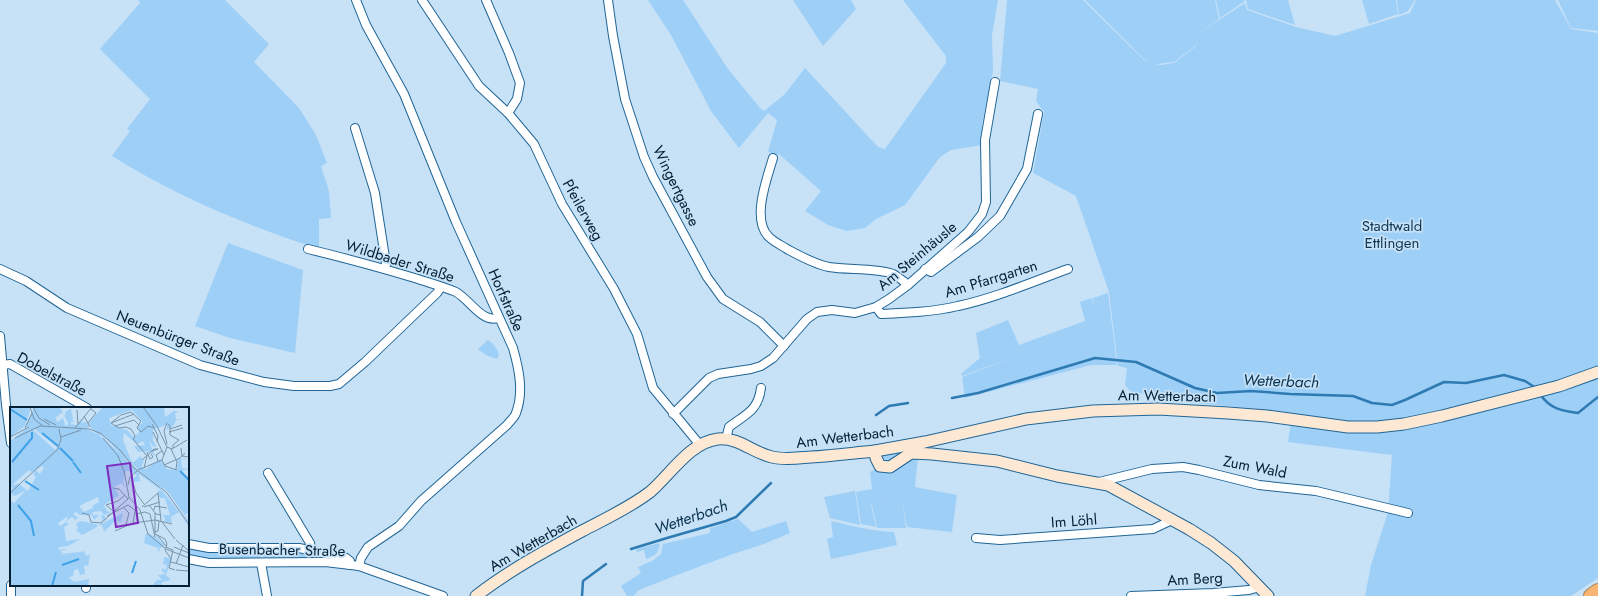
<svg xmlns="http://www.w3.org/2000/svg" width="1598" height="596" font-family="Jost,sans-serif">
<rect width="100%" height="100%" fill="#c7e1f7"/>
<!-- green -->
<g fill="#9ecff7">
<path d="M138 0H225L269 44 254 62 299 108 316 135 327 163 321 166 329 191 331 218 319 219V249C246 225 177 197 112 156L130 131 127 129 150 99 100 49 140 3Z"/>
<polygon points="648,0 683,0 728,69 761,109 764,111 785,94 805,68 878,147 885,149 946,63 946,56 903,0 998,0 992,35 993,71 982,124 982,145 951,150 940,157 905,205 876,219 865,228 847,231 828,225 805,211 821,191 779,154 778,156 768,152 777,120 768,113 739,148 711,111 671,35"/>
<polygon points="793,0 851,0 856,9 823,46"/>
<polygon points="1007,0 1083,0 1144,60 1149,62 1144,59 1085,0 1215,0 1219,19 1199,33 1195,46 1174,62 1156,64 1161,65 1174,63 1195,47 1199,33 1245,3 1247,10 1296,27 1335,36 1410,13 1416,0 1555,0 1571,29 1598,33 1598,578 1571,596 1365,596 1371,565 1388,512 1392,455 1288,442 1292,415 1258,409 1184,402 1182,395 1132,393 1125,385 1127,368 1118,366 1109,292 1076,196 1033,173 1044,112 1036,101 1038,89 1000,81"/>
<polygon points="1216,0 1244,0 1245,1 1220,18"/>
<polygon points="1246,0 1288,0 1295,25 1248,9"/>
<polygon points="1362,0 1396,0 1398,14 1369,24"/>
<polygon points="1397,0 1415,0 1408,11 1399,15"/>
<polygon points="1558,0 1598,0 1598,31 1571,28"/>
<polygon points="228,243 303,270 295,353 230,338 195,326"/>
<polygon points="1108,293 1117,365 1091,365 965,398 962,377 1016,356 962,376 961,374 980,358 976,333 1008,320 1019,345 1085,321 1080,302 1092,298 1094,308 1093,298"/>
<path d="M488 340C494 344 497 348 499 355L497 359 486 355 478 349Z"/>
<polygon points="904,452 892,460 884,461 881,457 883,454 885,453"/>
<path d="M918 457 915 487 957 495 952 532 907 527 902 500 906 528H877L872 505 901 497 871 505 876 527 861 524 856 492 872 489 870 472 876 469 886 473C898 470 906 461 918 457Z"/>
<polygon points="855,491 860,525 830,518 824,497"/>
<polygon points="738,519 752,532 786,521 790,533 764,544 730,555 672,577 639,590 633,596 627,596 621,586 641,573 638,567 652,561 661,554 663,544 710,533 710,528"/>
<path d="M831 521C852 526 872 531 894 532L897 545 831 559 827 539 833 537Z"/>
<path d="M660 543C659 553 655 556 646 559L644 550 637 552 636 549Z"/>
<polygon points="188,546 260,550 261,559 209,558 188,554"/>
<polygon points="263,550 300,550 339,560 303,558 264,559"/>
</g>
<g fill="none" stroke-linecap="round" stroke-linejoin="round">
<!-- stream -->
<g stroke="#2d7bb2" stroke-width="2.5">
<path d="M1540 394C1550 409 1562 411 1578 413L1598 397"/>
<polyline points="952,398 978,393 1095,358 1136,362 1195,388 1217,393 1251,391 1290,394 1353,396 1372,403 1392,405 1405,400 1444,382 1466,383 1504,375 1525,381 1536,388"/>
<polyline points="876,415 889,406 908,403"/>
<polyline points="631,549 667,538 726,521 736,517 771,483"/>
<polyline points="582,596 583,581 606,564"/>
</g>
<!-- street casing -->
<g stroke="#206595" stroke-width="10">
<g id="street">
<path d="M356 0 366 25 404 94 456 222 513 348C519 369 524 392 516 413 515 417 510 421 507 425L421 501 399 526 368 547 361 558 359 566"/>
<polyline points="422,0 479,86 508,113 534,144 562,204 614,289 637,334 653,388 700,445"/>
<polyline points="486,0 509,53 520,83 517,99 508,113"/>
<polyline points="608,0 613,36 625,99 644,157 653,177 707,277 723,299 760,322 784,346"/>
<polyline points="355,128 375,193 386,264 385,269"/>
<path d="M773 158C767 178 751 220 769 237 774 242 781 245 787 249 800 256 814 264 829 267 846 270 879 268 893 274 899 277 903 281 908 285"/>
<path d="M308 249C345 258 382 268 418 279 430 283 444 287 456 292 470 300 482 323 498 318"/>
<polyline points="0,269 26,281 67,308 200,365 264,382 294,386 330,386 339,384 365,362 437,293 441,287"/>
<polyline points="925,269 931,272 978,237 1000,216 1027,169 1038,114"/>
<path d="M876 307 881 314C906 313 933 312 958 306 995 298 1032 282 1068 269"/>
<polyline points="0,336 6,405 11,443"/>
<polyline points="3,365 10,364 87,408"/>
<polyline points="673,414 709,378 718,374 751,369 761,366 773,358 807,319 817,312 832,310 855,313 876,307 889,299 908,285 968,232 982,214 986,202 985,140 995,82"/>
<path d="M726 439 729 427C746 414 758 411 761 388"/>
<polyline points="268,473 310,543 311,550"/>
<polyline points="1099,482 1152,469 1183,467 1199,470 1259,485 1316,491 1408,513"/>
<polyline points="976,538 1000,540 1153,529 1172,520"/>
<polyline points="188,544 209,548 299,548 346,558 350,561 350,565"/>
<polyline points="188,559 209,563 325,562 359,566 443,596"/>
<polyline points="261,563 267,596"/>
<polyline points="11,585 11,596"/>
<polyline points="86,588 86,585"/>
<polyline points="1131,596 1213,593 1249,590 1260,587"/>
</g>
</g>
<!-- secondary casing -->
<g stroke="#206595" stroke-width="13">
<g id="secondary">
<polyline points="875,451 876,458 880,466 890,467 911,453 932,454 997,461 1057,476 1108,485 1189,529 1211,543 1234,561 1268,596"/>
<path d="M476 596C508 571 545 551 582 531 605 519 629 508 650 492 670 475 690 442 718 439 739 437 753 453 772 457 785 460 798 458 811 457 832 456 853 453 875 451L925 442 1026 419 1093 411 1158 409 1228 413 1267 416 1348 427H1377L1404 424 1442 416 1559 386 1598 372"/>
</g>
</g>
<!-- highway casing -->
<g stroke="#a3805b" stroke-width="16">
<polyline id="highway" points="1591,596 1598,591"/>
</g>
<!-- street -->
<use href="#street" stroke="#fff" stroke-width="8"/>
<!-- secondary -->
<use href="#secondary" stroke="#fde8d4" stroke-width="11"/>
<!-- highway -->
<use href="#highway" stroke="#f9b471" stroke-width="14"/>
</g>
<g text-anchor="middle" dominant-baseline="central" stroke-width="3.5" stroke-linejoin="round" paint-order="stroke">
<!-- street labels -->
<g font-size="15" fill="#031f33" stroke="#c7e1f7">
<text transform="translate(676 186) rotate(64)">Wingertgasse</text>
<text transform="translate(583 210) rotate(61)">Pfeilerweg</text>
<text transform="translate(917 256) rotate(-40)">Am Steinhäusle</text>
<text transform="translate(400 261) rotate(17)">Wildbader Straße</text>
<text transform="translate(991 279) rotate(-17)">Am Pfarrgarten</text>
<text transform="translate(506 300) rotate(66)">Horfstraße</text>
<text transform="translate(178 338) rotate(21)">Neuenbürger Straße</text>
<text transform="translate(52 374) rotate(28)">Dobelstraße</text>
<text transform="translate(1167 396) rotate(1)">Am Wetterbach</text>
<text transform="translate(845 437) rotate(-7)">Am Wetterbach</text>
<text transform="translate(1255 467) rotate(11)">Zum Wald</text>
<text transform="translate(1074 521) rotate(-4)">Im Löhl</text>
<text transform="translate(533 543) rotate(-30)">Am Wetterbach</text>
<text transform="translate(282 550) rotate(1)">Busenbacher Straße</text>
<text transform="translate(1195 579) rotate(-3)">Am Berg</text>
</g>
<!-- park labels -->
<g font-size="15" fill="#0e3653" stroke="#c7e1f7">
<text x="1392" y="226">Stadtwald<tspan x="1392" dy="17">Ettlingen</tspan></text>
</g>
<!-- water labels -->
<g font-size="16" font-style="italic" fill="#0a3450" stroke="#c7e1f7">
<text transform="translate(1281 381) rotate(2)">Wetterbach</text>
<text transform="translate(691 517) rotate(-19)">Wetterbach</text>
</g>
</g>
<!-- overview -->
<g transform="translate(10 407)">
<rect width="179" height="179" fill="#c7e1f7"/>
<path d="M0 0H21L15 19 0 30ZM24 0H49L53 5 45 11 48 15 53 11 55 18H58V15L53 7 56 9 55 5 61 2 63 14H67L61 15V17L66 18 73 13 72 16 76 15 79 20 76 22 95 30 119 56 149 80 179 117V120L169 105 161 110 162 116 154 114 155 110 152 108H160L155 91H150L147 85 151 83 129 67 130 74 124 75 123 71 127 69 123 65 116 64 113 75 116 81 111 76 104 80 109 88 94 98 97 104 102 105 94 108 96 113 93 114 91 108H94L91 104 82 105 83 108H89L84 113 82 108H70L66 105 63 107 68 111 65 113 62 110 56 114 58 109 48 116 50 119 56 115 59 117 54 120 56 134 71 132 58 139 49 140 48 143 58 142 49 145H53L50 147 70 145 69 138 70 145 74 144 76 149 80 147 78 159 74 158 75 167 70 168 68 162 64 163 63 169 59 170 64 175 79 172 78 179H0V94L4 96 16 83 5 89 0 86 3 81 0 78V34L19 20 30 18 16 20ZM25 22 47 40 45 43 23 23ZM32 59 34 61 30 67 26 63 23 67 26 70 18 84 9 77 2 78 19 63 22 65ZM88 90 89 95 82 99 83 101 74 105 69 99ZM93 0H154L155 10 164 4H169L165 6 166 12H171L166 13 164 18 157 23V18L143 22V33L146 39 144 40 139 34 145 49 138 44 128 45 124 39 135 38 133 34 127 37 114 26 113 33 121 53 123 56 130 49 134 54 131 60 136 62 150 52 157 62 167 63 168 52 179 51 171 53 172 61 179 62 172 64 179 71V106L175 107 179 114 157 84 137 70 81 21 79 17 81 13ZM122 3 133 15 128 20 129 26 123 30 117 23 101 18 99 11ZM113 106 111 115 105 114 94 125 92 118 89 119 92 116 90 110 93 116ZM70 114 87 117V120L72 128 66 123 68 121 66 117ZM136 126 146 130 155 139 150 141 148 147V141L134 136ZM154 150 161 152 156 168 161 173 152 175V179H142L147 173H152L148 168 156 167 152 164V161L156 163 157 158 153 157Z" fill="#9ecff7" fill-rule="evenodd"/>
<path fill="none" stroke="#3fa2e8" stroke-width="2" d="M0 2 17 13M32 26 48 39M50 41 63 54M2 55 22 31V25M63 55 71 66M170 64 179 73M15 74 29 83M8 98 21 114 24 129M52 158 69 152M122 166 126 154M42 179 46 165"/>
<path fill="none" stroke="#7993a9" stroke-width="1" d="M20 0 24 12 33 19M23 0 29 11 40 18M133 0 147 19 157 40M67 3 68 17M74 9 80 20M34 12 46 18M78 16 86 6 81 2M101 16 109 21 116 20 121 22 125 29 123 32 137 49 134 61M101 16 111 8 121 5 131 14 127 21M101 16 124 7M158 17 160 19V28L169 33 163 38V41M105 19 124 13 129 18M15 21 22 6M65 21 82 0M127 21 131 25 138 19 144 21 142 17M144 21 148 29 147 35M160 22 172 18M143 25 154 48M159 25 173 21M0 30 19 20M51 30 71 23M5 31 30 19 79 22 90 26 110 43 123 60 156 85 179 117M93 31 108 49 114 64 119 90 130 103 138 127 156 142 179 151M157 37 154 24 157 16M157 40 162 42 177 33M171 41 172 49 179 50M161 42 167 55 166 62M137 45 140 52 143 50 141 47M132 53 144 42H148L142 44M152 53 155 59 167 63M152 53 157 40M148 54 146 48 152 44M154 58 170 51 175 46M128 63 152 53M121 69 126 86 134 97M118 78 120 70 127 64M103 81 109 82 118 92M0 86 48 42 51 32 49 22M139 98 146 107 151 108M132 100 148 86 151 114M134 100 150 95M114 101 119 106 116 118M144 103 145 99 157 101M103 104 96 98 108 94 115 88M72 106 79 108 81 115 91 116 119 91M145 106V127L155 132 157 137 155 143 161 152M126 107 135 105 140 107 145 130M97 109 118 98 125 103M152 115 165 132M123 116 126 99M105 124 123 116 145 113 162 117M145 125 148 124 149 114M147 128 156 139M166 133 179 144M156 140 163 143 159 161 165 163M164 140 179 146M161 155 179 160M166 157 173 138M166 163 179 164"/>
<path fill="#7b2cbf" fill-opacity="0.15" stroke="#7b2cbf" stroke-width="2" d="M120 56 128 116 106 120 97 59Z"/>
<rect width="179" height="179" fill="none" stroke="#031f33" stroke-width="2"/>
</g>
</svg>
